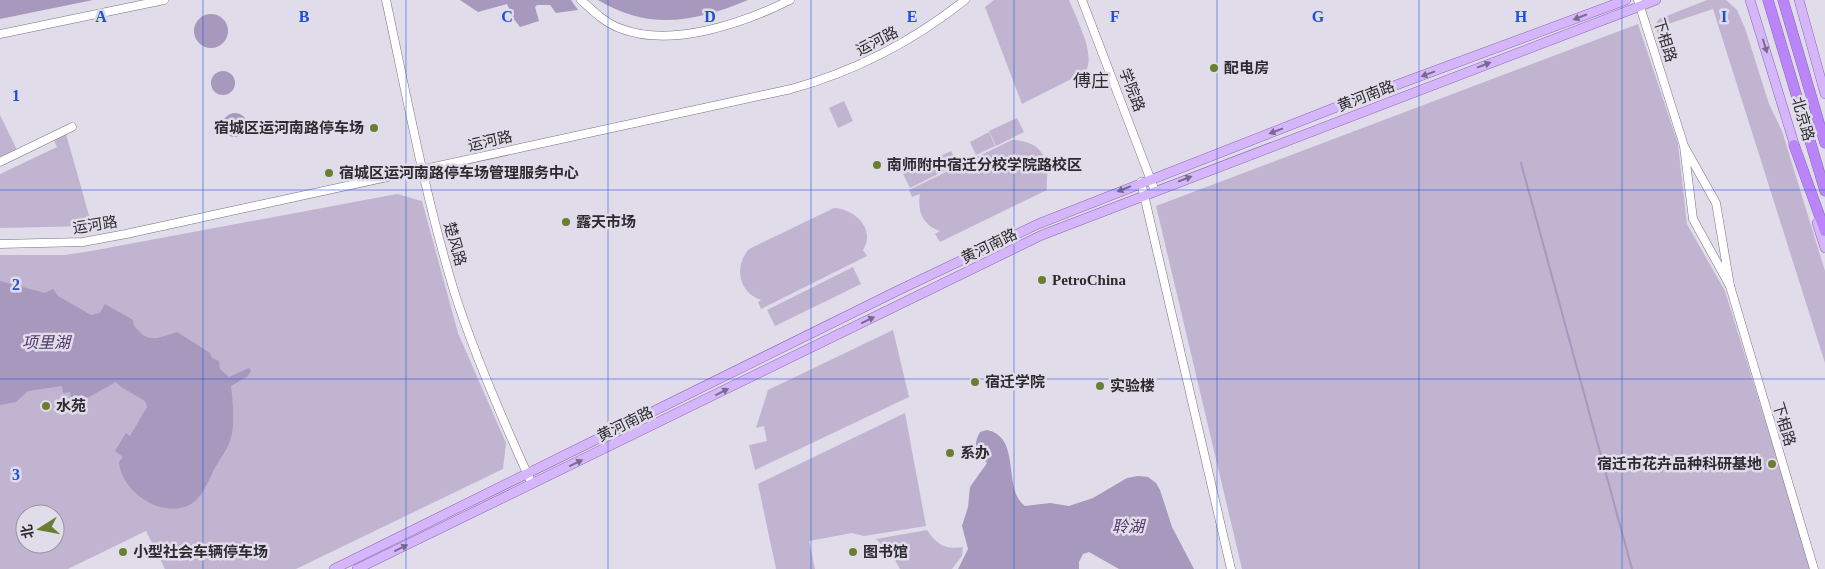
<svg xmlns="http://www.w3.org/2000/svg" width="1825" height="569" font-family="'Times New Roman','Noto Sans SC',serif">
<rect width="100%" height="100%" fill="#e1dce9"/>
<!-- green -->
<g fill="#c0b4d1" fill-rule="evenodd">
<path d="M994 0H1069C1076 18 1097 56 1085 72L1022 104 985 7Z"/>
<polygon points="1707,0 1726,0 1737,10 1745,28 1769,104 1782,131 1825,271 1825,363 1713,9 1668,24 1659,35 1660,40 1655,25 1659,19"/>
<polygon points="1638,24 1678,144 1687,224 1725,291 1811,569 1242,569 1156,206"/>
<polygon points="844,101 853,121 838,128 829,108"/>
<polygon points="0,115 17,150 0,158"/>
<polygon points="1017,118 1024,132 996,146 989,131"/>
<polygon points="989,132 995,146 976,155 970,142"/>
<polygon points="66,134 92,226 0,228 0,174 57,147 54,141"/>
<path d="M1012 140C1030 140 1044 148 1047 166 1048 173 1046 182 1047 190L940 242 935 234 940 231C923 225 917 212 920 194L912 197 909 190Z"/>
<polygon points="951,151 958,164 939,173 932,160"/>
<polygon points="931,160 938,174 910,188 903,174"/>
<path d="M397 194 422 201 458 333 506 443 503 469 296 569H165L146 531 68 569H0V255H65L91 251ZM25 514H55V544H25Z"/>
<path d="M834 208C855 209 876 229 863 250L867 256 761 309 758 302 761 300C738 292 734 266 749 249Z"/>
<polygon points="853,267 861,284 775,326 767,310"/>
<polygon points="893,330 909,397 755,470 749,445 767,441 764,426 756,428 768,390"/>
<polygon points="905,413 926,526 864,536 852,533 809,541 815,569 776,569 758,484"/>
<path d="M927 530C937 545 946 550 963 547L962 556 952 569H900L892 555 876 539Z"/>
</g>
<!-- water -->
<g fill="#a798bd">
<polygon points="0,0 93,0 0,19"/>
<polygon points="460,0 571,0 578,10 556,13 550,5 537,5 535,7 539,21 520,27 513,18 507,4 478,12"/>
<path d="M598 0H748C695 22 649 31 598 0Z"/>
<circle cx="211" cy="31" r="17"/>
<circle cx="223" cy="83" r="12"/>
<circle cx="235" cy="125" r="12"/>
<path d="M0 281 45 293 53 289 58 296 91 315 100 313 105 304 133 320C133 326 135 327 139 331 149 344 164 336 177 332L210 353 212 358 219 361 220 369 229 377 249 368 251 371 248 376 231 386C233 404 236 430 228 446 223 456 215 466 211 476 206 486 201 498 191 504 163 520 121 492 119 462L123 457 115 451 126 433 130 436 147 407 145 401 121 387 116 382 78 403 72 404 70 392 63 393 62 386 28 391 16 402 0 405Z"/>
<path d="M987 430C1022 437 1002 489 1025 506L1050 503 1069 506 1093 498 1127 478 1138 476 1148 477 1156 483 1160 490 1172 527 1194 569H1119L1089 552 1083 554 1079 562V569H958L968 549 962 526 968 507 970 487 987 463C977 453 972 446 980 432Z"/>
</g>
<g fill="none" stroke-linecap="round" stroke-linejoin="round">
<!-- stream -->
<polyline stroke="#a798bd" stroke-width="2" points="1521,163 1632,569"/>
<!-- minor casing -->
<g stroke="#77727e" stroke-width="9">
<g id="minor">
<path d="M386 0C407 97 425 196 454 291 475 357 503 421 532 484"/>
<path d="M581 0C593 11 606 24 622 29 672 48 744 23 790 0"/>
<polyline points="1082,0 1155,191"/>
<polyline points="1638,0 1684,146 1693,219 1730,286 1716,203 1684,146"/>
<polyline points="0,34 164,0"/>
<polyline points="0,162 72,127"/>
<polyline points="1141,182 1231,569"/>
<path d="M0 244 83 242 126 234 791 89C856 71 912 42 965 0"/>
<polyline points="1730,286 1814,569"/>
</g>
</g>
<!-- major casing -->
<g stroke="#8966b3" stroke-width="10">
<g id="major">
<polyline points="1750,0 1796,150"/>
<polyline points="1799,0 1825,94"/>
<polyline points="1817,223 1825,248"/>
<polyline points="334,569 899,290 1038,224 1334,108 1626,0"/>
<polyline points="357,569 1042,235 1656,0"/>
</g>
</g>
<!-- highway casing -->
<g stroke="#8966b3" stroke-width="11">
<g id="highway">
<polyline points="1768,0 1825,191"/>
<polyline points="1783,0 1825,143"/>
<polyline points="1794,145 1825,231"/>
</g>
</g>
<!-- minor -->
<use href="#minor" stroke="#fff" stroke-width="8"/>
<!-- major -->
<use href="#major" stroke="#d6b6fb" stroke-width="9"/>
<!-- highway -->
<use href="#highway" stroke="#ba85f9" stroke-width="10"/>
</g>
<!-- one-way arrows -->
<defs><path id="oneway-solid" d="M-6-.8H1V-3.2L6.5 0L1 3.2V.8H-6Z" transform="scale(1.25)"/></defs>
<g fill="#796a8b">
<use href="#oneway-solid" transform="translate(1580 17) rotate(159)"/>
<use href="#oneway-solid" transform="translate(1765 46) rotate(73)"/>
<use href="#oneway-solid" transform="translate(1484 65) rotate(-21)"/>
<use href="#oneway-solid" transform="translate(1428 74) rotate(160)"/>
<use href="#oneway-solid" transform="translate(1276 131) rotate(159)"/>
<use href="#oneway-solid" transform="translate(1185 179) rotate(-21)"/>
<use href="#oneway-solid" transform="translate(1124 189) rotate(158)"/>
<use href="#oneway-solid" transform="translate(868 320) rotate(-26)"/>
<use href="#oneway-solid" transform="translate(722 392) rotate(-27)"/>
<use href="#oneway-solid" transform="translate(576 463) rotate(-26)"/>
<use href="#oneway-solid" transform="translate(401 548) rotate(-26)"/>
</g>
<!-- grid -->
<path fill="none" stroke="#1d4ed8" stroke-width="1" stroke-opacity="0.55" d="M203 0V569M406 0V569M608 0V569M811 0V569M1014 0V569M1217 0V569M1419 0V569M1622 0V569M0 190H1825M0 379H1825"/>
<!-- markers -->
<g fill="#687f31" stroke="#e1dce9" stroke-width="2">
<circle cx="1214" cy="68" r="5"/>
<circle cx="374" cy="128" r="5"/>
<circle cx="877" cy="165" r="5"/>
<circle cx="329" cy="173" r="5"/>
<circle cx="566" cy="222" r="5"/>
<circle cx="1042" cy="280" r="5"/>
<circle cx="975" cy="382" r="5"/>
<circle cx="1100" cy="386" r="5"/>
<circle cx="46" cy="406" r="5"/>
<circle cx="950" cy="453" r="5"/>
<circle cx="1772" cy="464" r="5"/>
<circle cx="123" cy="552" r="5"/>
<circle cx="853" cy="552" r="5"/>
</g>
<g text-anchor="middle" dominant-baseline="central" stroke-width="5" stroke-linejoin="round" paint-order="stroke">
<!-- street labels -->
<g font-size="15" fill="#2d2b30" stroke="#e1dce9">
<text transform="translate(1665 40) rotate(73)">下相路</text>
<text transform="translate(877 41) rotate(-27)">运河路</text>
<text transform="translate(1132 90) rotate(69)">学院路</text>
<text transform="translate(1366 96) rotate(-21)">黄河南路</text>
<text transform="translate(1803 119) rotate(74)">北京路</text>
<text transform="translate(490 141) rotate(-13)">运河路</text>
<text transform="translate(95 225) rotate(-9)">运河路</text>
<text transform="translate(455 244) rotate(74)">楚风路</text>
<text transform="translate(989 246) rotate(-26)">黄河南路</text>
<text transform="translate(625 424) rotate(-26)">黄河南路</text>
<text transform="translate(1784 424) rotate(73)">下相路</text>
</g>
<!-- poi labels -->
<g font-size="15" font-weight="bold" fill="#2d2b30" stroke="#e1dce9" text-anchor="start">
<text x="1224" y="68">配电房</text>
<text x="364" y="128" text-anchor="end">宿城区运河南路停车场</text>
<text x="887" y="165">南师附中宿迁分校学院路校区</text>
<text x="339" y="173">宿城区运河南路停车场管理服务中心</text>
<text x="576" y="222">露天市场</text>
<text x="1052" y="280">PetroChina</text>
<text x="985" y="382">宿迁学院</text>
<text x="1110" y="386">实验楼</text>
<text x="56" y="406">水苑</text>
<text x="960" y="453">系办</text>
<text x="1762" y="464" text-anchor="end">宿迁市花卉品种科研基地</text>
<text x="133" y="552">小型社会车辆停车场</text>
<text x="863" y="552">图书馆</text>
</g>
<!-- water labels -->
<g font-size="16" font-style="italic" fill="#4f386a" stroke="#e1dce9">
<text x="46" y="342">项里湖</text>
<text x="1128" y="526">聆湖</text>
</g>
<!-- quarter labels -->
<g font-size="18" fill="#2d2b30" stroke="#e1dce9">
<text x="1091" y="81">傅庄</text>
</g>
</g>
<g font-size="16" text-anchor="middle" font-weight="bold" fill="#1d4ed8" stroke="#e1dce9" stroke-width="5" stroke-linejoin="round" paint-order="stroke">
<text x="101" y="22">A</text>
<text x="304" y="22">B</text>
<text x="507" y="22">C</text>
<text x="710" y="22">D</text>
<text x="912" y="22">E</text>
<text x="1115" y="22">F</text>
<text x="1318" y="22">G</text>
<text x="1521" y="22">H</text>
<text x="1724" y="22">I</text>
<text x="16" y="101">1</text>
<text x="16" y="290">2</text>
<text x="16" y="480">3</text>
</g>
<!-- north arrow -->
<g transform="translate(40 529) rotate(259)"><circle r="24" fill="#e1dce9" stroke="#99959f"/>
<path d="M0-4L9 19L0 12L-9 19Z" fill="#687f31"/>
<text y="-8" font-size="14" font-weight="bold" text-anchor="middle" fill="#2d2b30">北</text>
</g>
</svg>
